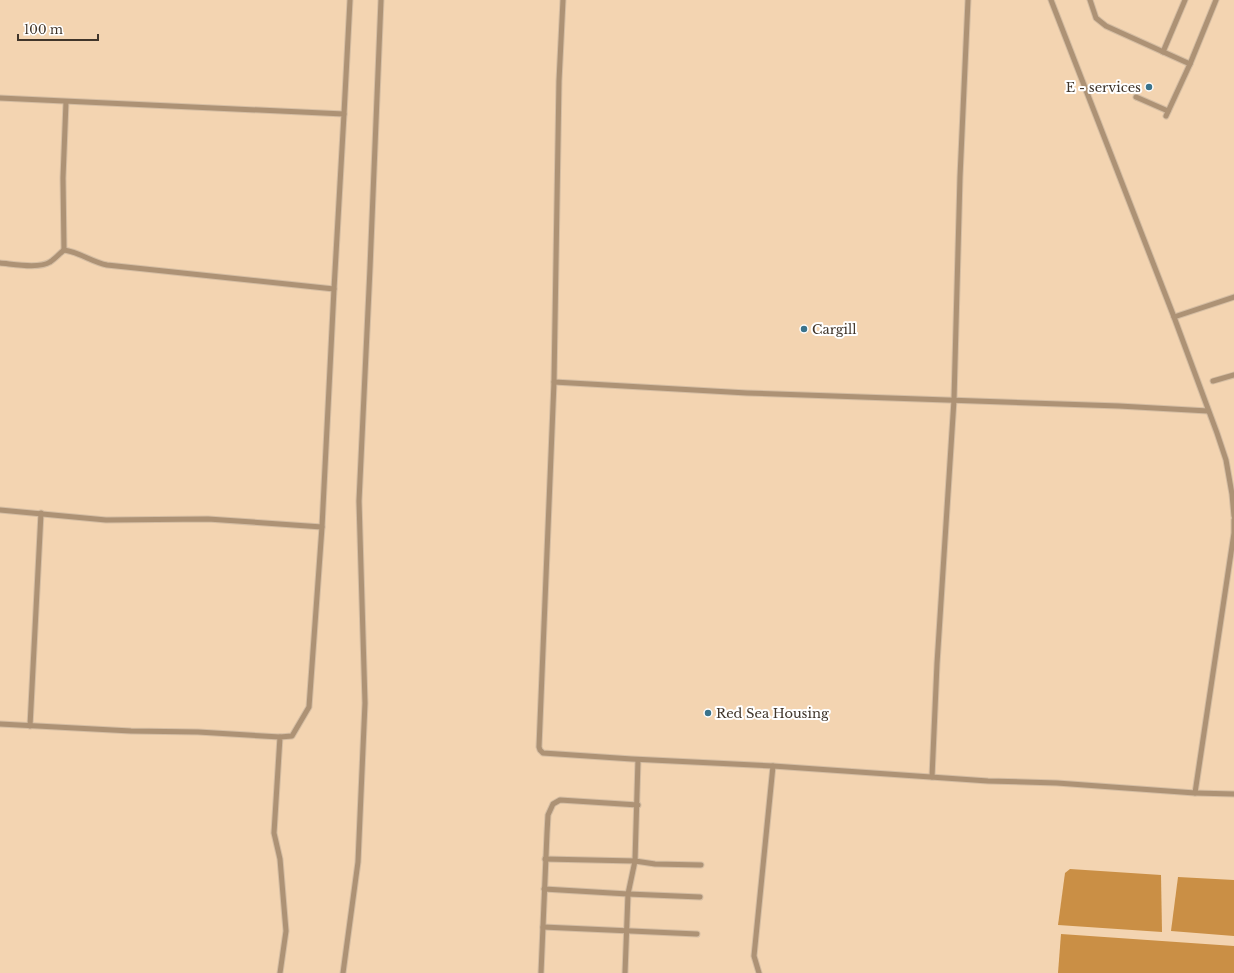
<svg xmlns="http://www.w3.org/2000/svg" width="1234" height="973" font-family="'Libre Baskerville',serif">
<rect width="100%" height="100%" fill="#fae0c2"/>
<!-- built -->
<rect fill="#f3d4b1" x="0" y="0" width="1234" height="973"/>
<!-- water -->
<g fill="#ca8f45">
<polygon points="1070,869 1161,875 1162,932 1058,925 1065,873"/>
<polygon points="1178,877 1234,880 1234,936 1171,931"/>
<polygon points="1061,934 1234,946 1234,973 1058,973"/>
</g>
<g fill="none" stroke-linecap="round" stroke-linejoin="round">
<!-- minor casing -->
<g stroke="#d5bea4" stroke-width="7">
<g id="minor">
<polyline points="563,0 559,81 554,382 539,747 540,750 543,753 632,759 773,766 988,781 1057,783 1195,793 1234,533 1234,520"/>
<polyline points="1051,0 1174,317 1217,433 1226,460 1232,494 1234,516"/>
<polyline points="1090,0 1096,18 1106,26 1190,64"/>
<polyline points="1163,52 1185,0"/>
<polyline points="1136,97 1168,111"/>
<polyline points="0,98 344,114 334,289 322,527 309,707 292,736 280,737 274,833 280,859 286,931 280,973"/>
<polyline points="344,114 350,0"/>
<polyline points="1166,116 1190,64 1216,0"/>
<polyline points="64,250 63,178 66,102"/>
<path d="M0 263C13 264 39 269 50 262 55 259 59 254 64 250 79 252 92 262 107 265L334 289"/>
<polyline points="1174,317 1234,297"/>
<polyline points="1213,381 1234,375"/>
<polyline points="554,382 747,393 1119,406 1208,411"/>
<polyline points="0,510 106,520 208,519 322,527"/>
<polyline points="0,724 131,731 198,732 280,737"/>
<polyline points="30,726 41,513"/>
<polyline points="932,777 937,664 954,400 960,177 968,0"/>
<polyline points="1195,793 1234,794"/>
<polyline points="545,859 635,861 655,864 701,865"/>
<polyline points="544,889 628,894 700,897"/>
<polyline points="543,927 697,934"/>
<polyline points="343,973 358,862 365,703 359,501 370,268 381,0"/>
<polyline points="541,973 547,833 548,815 553,804 560,800 638,805"/>
<polyline points="625,973 628,894 635,861 638,760"/>
<polyline points="759,973 754,956 773,766"/>
</g>
</g>
<!-- minor -->
<use href="#minor" stroke="#ad9275" stroke-width="5"/>
</g>
<!-- markers -->
<g fill="#3a738c" stroke="#fff" stroke-width="1.5">
<circle cx="1149" cy="87" r="4"/>
<circle cx="804" cy="329" r="4"/>
<circle cx="708" cy="713" r="4"/>
</g>
<g text-anchor="middle" dominant-baseline="central" stroke-width="4" stroke-linejoin="round" paint-order="stroke">
<!-- poi labels -->
<g font-size="13" fill="#40352a" stroke="#fff" text-anchor="start">
<text x="1141" y="87" text-anchor="end">E - services</text>
<text x="812" y="329">Cargill</text>
<text x="716" y="713">Red Sea Housing</text>
</g>
</g>
<!-- scale -->
<path d="M18 34v6h80v-6" fill="none" stroke="#40352a" stroke-width="2"/>
<text x="24" y="34" font-size="12" fill="#40352a" stroke="#ffffff" stroke-width="3" paint-order="stroke">100 m</text>
</svg>
